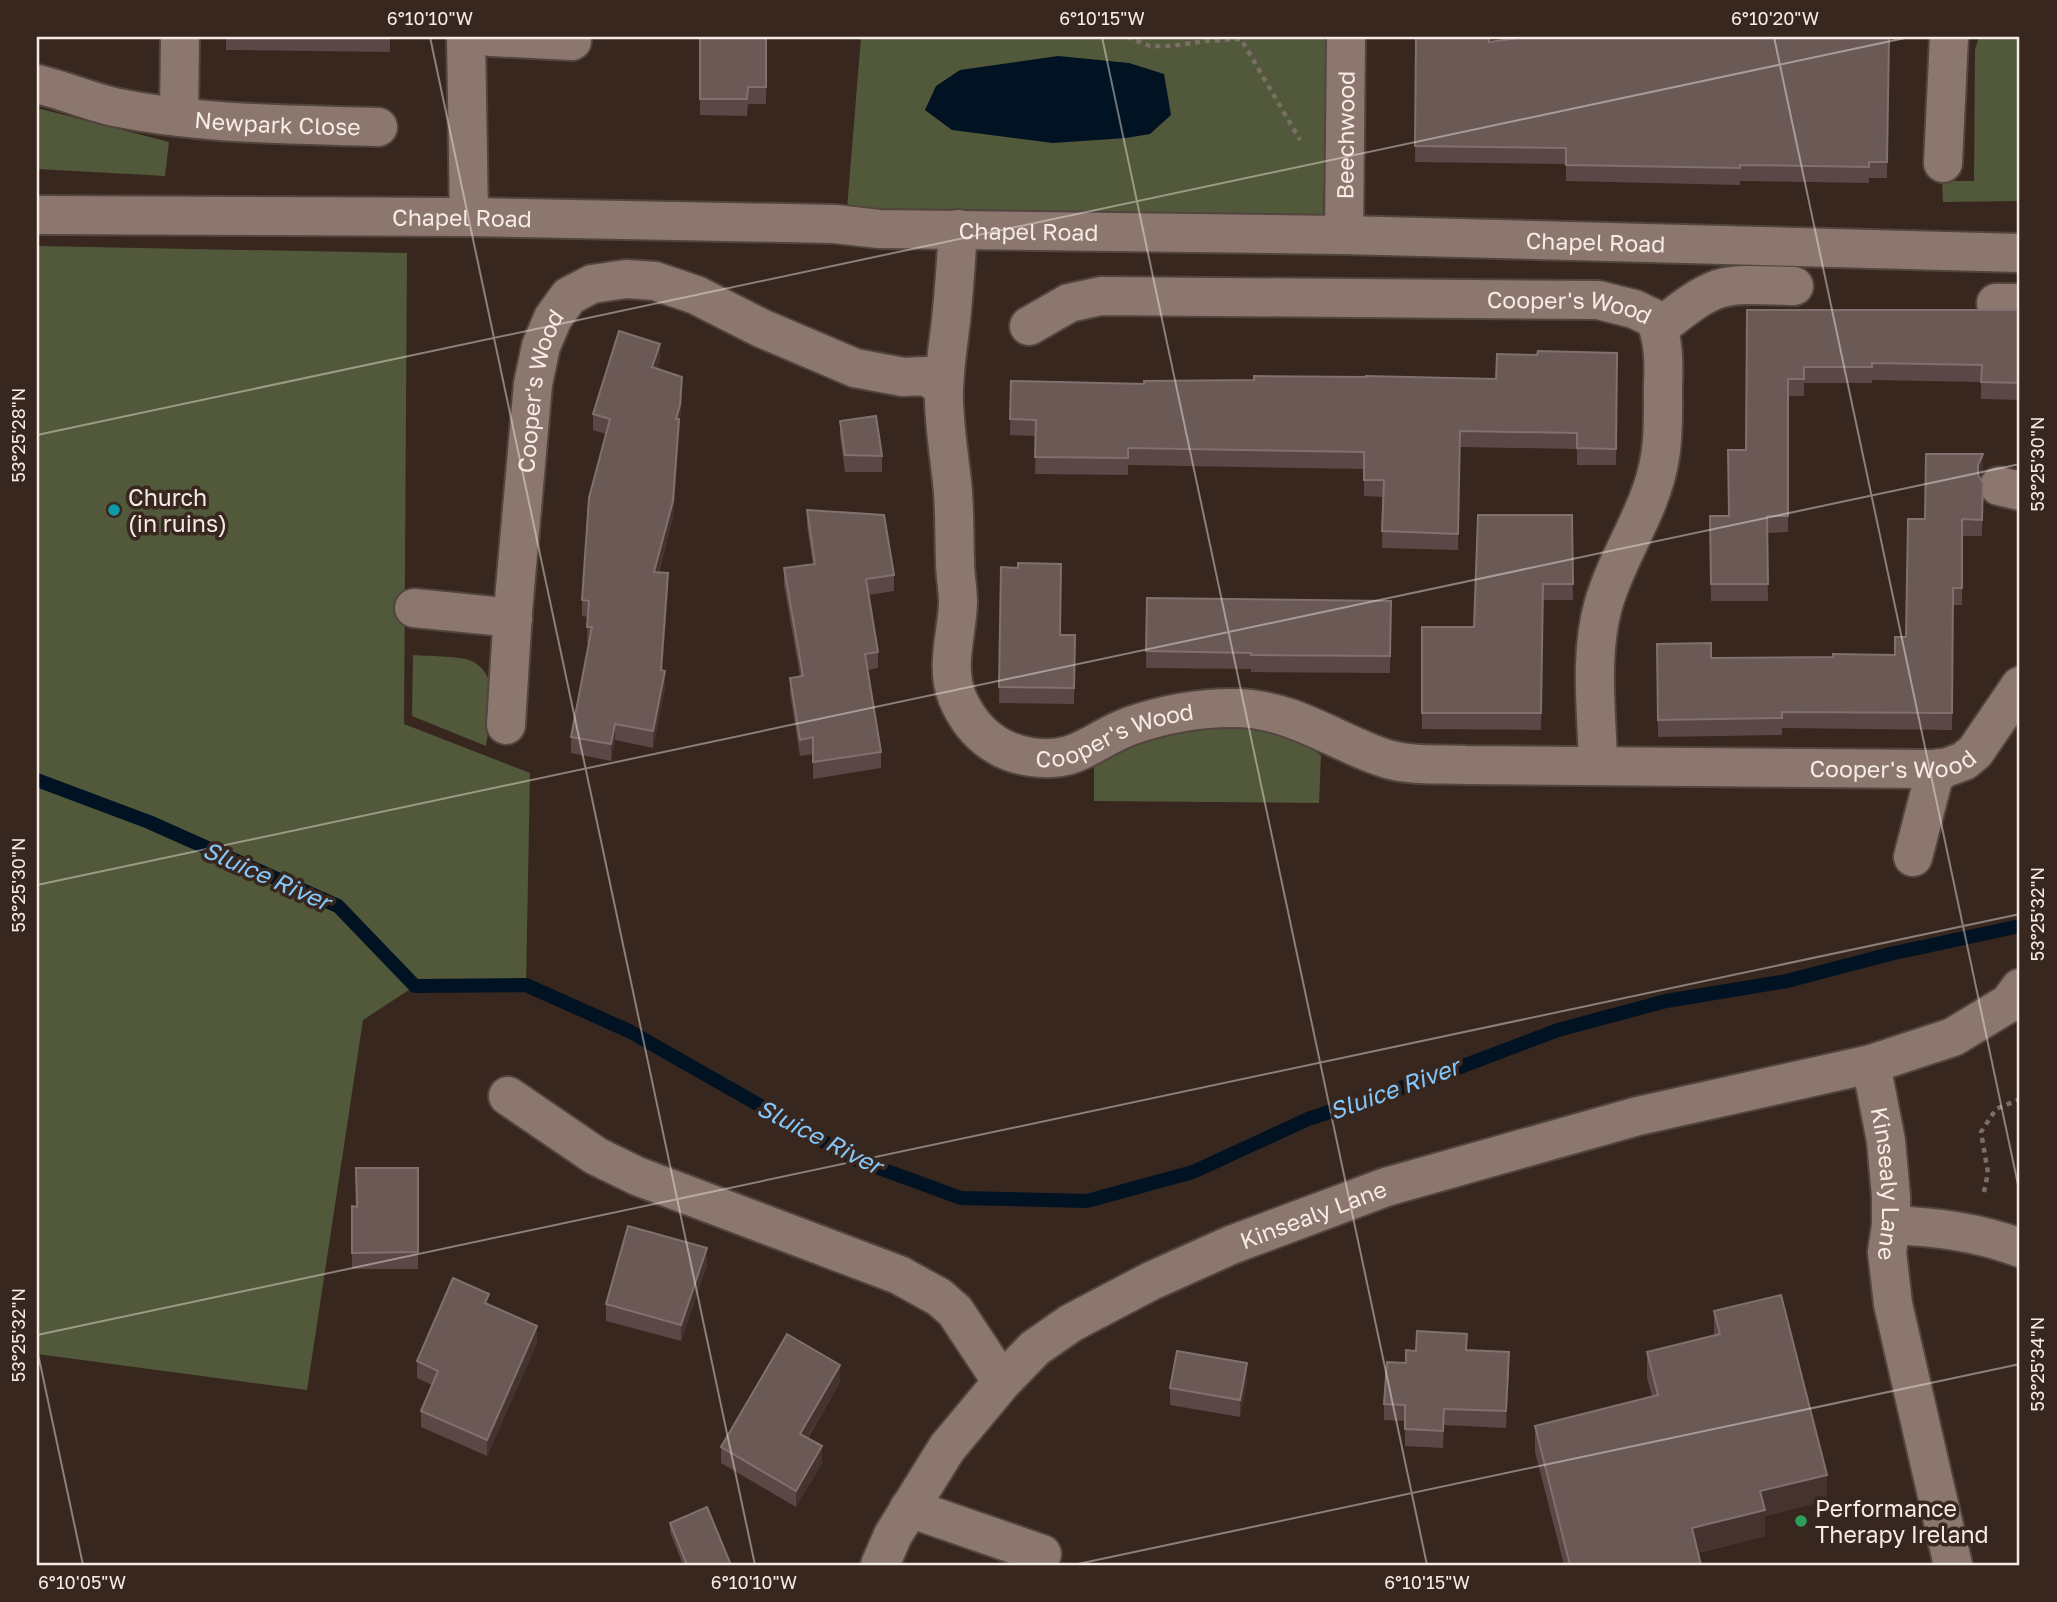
<svg xmlns="http://www.w3.org/2000/svg" width="2057" height="1602" font-family="'Golos Text',sans-serif">
<rect width="100%" height="100%" fill="#37271f"/>
<!-- green -->
<g fill="#52583a">
<polygon points="861,37 1329,37 1323,214 1286,223 847,209"/>
<polygon points="1979,37 2020,37 2020,201 1943,202 1942,181 1974,181 1975,50"/>
<polygon points="37,108 169,142 165,176 37,169"/>
<polygon points="37,246 407,253 404,724 530,773 526,985 415,986 363,1020 307,1390 37,1354"/>
<path d="M413 655C426 656 458 656 469 660 503 673 490 720 486 746L412 716Z"/>
<path d="M1234 723C1264 731 1294 737 1321 755L1319 803 1094 801V760L1134 740Z"/>
</g>
<!-- water -->
<polygon fill="#011222" points="1058,56 1129,63 1164,74 1171,115 1150,134 1126,138 1053,143 952,130 925,110 936,86 960,70"/>
<g fill="none" stroke-linecap="round" stroke-linejoin="round">
<!-- stream -->
<polyline stroke="#011222" stroke-width="14" points="37,780 149,822 338,906 415,986 526,985 629,1031 854,1159 961,1198 1087,1201 1193,1172 1308,1119 1434,1077 1558,1030 1666,1001 1787,981 1890,954 2020,926"/>
<!-- minor casing -->
<g stroke="#52443e" stroke-width="42">
<g id="minor">
<polyline points="466,37 469,217"/>
<polyline points="491,37 572,41"/>
<path id="s1" d="M37 84C63 90 88 101 114 107 201 125 290 124 378 127"/>
<polyline points="179,117 180,37"/>
<polyline points="1943,163 1949,37"/>
<path id="s2" d="M37 215 469 217 835 224 879 229 1344 235 2020 253"/>
<path id="s3" d="M958 229C956 262 954 296 950 329 947 353 943 378 944 403 945 429 949 455 952 482 955 508 954 534 955 561 955 575 958 589 958 603 957 634 945 666 957 697 971 730 995 752 1031 757 1077 764 1092 740 1130 726 1164 714 1196 708 1233 708 1293 708 1334 742 1387 759 1411 766 1441 764 1466 765L1932 769 1948 767 1964 761 1975 752 2020 686"/>
<path id="s4" d="M1344 235 1346 37"/>
<polyline points="1996,303 2020,303"/>
<path id="s5" d="M1029 326 1069 303 1101 296 1598 300 1634 309 1655 319C1664 341 1664 363 1663 387 1663 410 1664 434 1660 457 1652 510 1617 555 1603 606 1589 657 1597 713 1598 765"/>
<path d="M1659 328C1677 314 1696 297 1718 289 1739 282 1771 286 1794 286"/>
<polyline points="1999,486 2020,491"/>
<polyline points="414,608 513,618"/>
<path id="s6" d="M506 725 513 611 533 384 541 346 553 318 569 296 592 284 626 279 655 281 696 295 761 328 855 368 903 377 926 376 944 388"/>
<polyline points="1913,857 1933,780 1941,768"/>
<path id="s7" d="M1871 1064 1886 1141 1891 1196V1225L1887 1252 1893 1304 1953 1565"/>
<polyline points="508,1096 596,1156 637,1176 899,1275 939,1297 955,1311 1002,1382"/>
<path d="M1891 1225C1936 1227 1978 1232 2020 1248"/>
<polyline points="909,1508 1042,1554"/>
<path id="s8" d="M880 1565 893 1535 947 1448 1002 1382 1035 1348 1071 1323 1151 1281 1231 1245 1386 1187 1638 1116 1871 1064 1953 1037 2009 1003 2020 988"/>
</g>
</g>
<!-- path -->
<g stroke="#7c6e67" stroke-width="4.5" stroke-dasharray="5 5" stroke-linecap="butt">
<polyline points="1127,37 1150,46 1171,46 1205,41 1241,39 1300,140"/>
<polyline points="1984,1192 1988,1173 1981,1132 1996,1109 2020,1099"/>
</g>
<!-- minor -->
<use href="#minor" stroke="#8c776f" stroke-width="38"/>
</g>
<!-- wall -->
<g fill="#5b4745">
<polygon points="226,37 390,37 390,52 226,50"/>
<polygon points="700,37 767,37 766,104 748,104 747,116 700,115"/>
<polygon points="1416,37 1489,42 1889,37 1887,178 1869,178 1869,183 1740,181 1740,185 1566,181 1566,164 1415,162"/>
<polygon points="1747,310 2020,310 2020,400 1981,399 1981,382 1872,380 1872,383 1804,383 1804,396 1788,396 1788,532 1767,533 1768,601 1711,601 1710,516 1729,516 1746,450"/>
<polygon points="1617,353 1616,465 1577,465 1577,449 1460,447 1458,550 1382,548 1383,497 1364,496 1364,469 1128,465 1128,475 1035,474 1036,436 1010,435 1011,381 1144,384 1496,379 1537,355"/>
<polygon points="660,360 657,368 682,393 673,517 659,572 668,589 662,671 665,688 653,748 615,740 611,761 571,753 571,737 589,644 587,643 588,617 582,616 582,600 606,434 593,430 593,414"/>
<polygon points="840,421 882,456 882,472 845,472 840,437"/>
<polygon points="1983,471 1980,478 1983,483 1982,536 1962,536 1962,605 1953,605 1952,730 1782,728 1782,735 1658,737 1657,644 1711,658 1833,657 1895,655 1906,637 1925,519"/>
<polygon points="807,510 894,575 894,591 869,595 878,652 878,668 868,670 881,752 881,768 813,779 813,754 800,756 790,694 790,678 800,676 784,585 784,568 813,565 807,526"/>
<polygon points="1572,515 1573,600 1543,600 1541,730 1422,729 1422,627 1474,627"/>
<polygon points="1001,567 1060,635 1075,635 1074,704 999,703"/>
<polygon points="1147,598 1391,601 1390,673 1251,672 1251,669 1146,668"/>
<polygon points="418,1168 418,1269 352,1269 352,1206 356,1206"/>
<polygon points="707,1265 681,1341 606,1321 606,1304"/>
<polygon points="489,1305 537,1343 487,1456 421,1427 421,1411 432,1385 417,1378 417,1361"/>
<polygon points="1714,1311 1827,1500 1765,1516 1765,1536 1698,1553 1701,1565 1564,1565 1535,1452 1535,1426 1652,1396 1647,1378 1647,1352 1714,1336"/>
<polygon points="1467,1350 1509,1369 1506,1428 1444,1425 1443,1448 1405,1446 1405,1421 1384,1420 1384,1404 1406,1363"/>
<polygon points="1247,1380 1240,1417 1170,1405 1170,1388"/>
<polygon points="840,1382 808,1438 822,1463 796,1507 721,1463 721,1447"/>
<polygon points="670,1523 731,1565 683,1565 670,1532"/>
</g>
<!-- shaded-wall -->
<g fill="#45332f">
<polygon points="660,344 660,360 652,383 652,367"/>
<polygon points="682,377 682,393 673,517 654,588 654,572"/>
<polygon points="1983,454 1983,471 1978,482 1978,465"/>
<polygon points="668,573 668,589 661,687 661,670"/>
<polygon points="665,671 665,688 653,748 653,731"/>
<polygon points="615,724 615,740 611,761 611,744"/>
<polygon points="707,1248 707,1265 681,1341 681,1325"/>
<polygon points="537,1326 537,1343 487,1456 487,1440"/>
<polygon points="1509,1352 1509,1369 1506,1428 1506,1411"/>
<polygon points="1247,1363 1247,1380 1240,1417 1240,1400"/>
<polygon points="840,1365 840,1382 800,1450 800,1434"/>
<polygon points="822,1446 822,1463 796,1507 796,1491"/>
<polygon points="1827,1475 1827,1500 1765,1516 1765,1536 1692,1554 1692,1528 1760,1491"/>
</g>
<!-- building -->
<g fill="#6b5956" stroke="#81706d" stroke-width="2">
<polygon points="700,37 766,37 766,87 748,87 747,99 700,99"/>
<polygon points="1416,37 1489,37 1489,42 1526,37 1889,37 1887,162 1869,162 1869,167 1740,165 1740,168 1566,165 1566,148 1415,146"/>
<polygon points="1747,310 2020,310 2020,383 1981,382 1982,365 1872,363 1872,367 1804,367 1804,379 1788,379 1788,516 1767,516 1768,584 1711,584 1710,516 1729,516 1728,450 1746,450"/>
<polygon points="619,331 660,344 652,367 682,377 680,405 676,419 679,419 673,501 654,572 668,573 661,670 665,671 653,731 615,724 611,744 571,737 592,627 587,627 589,601 582,600 589,498 610,419 593,414"/>
<polygon points="1538,351 1617,353 1616,449 1577,448 1577,433 1460,431 1458,534 1382,531 1384,480 1364,480 1364,452 1128,448 1128,458 1035,457 1036,420 1010,419 1011,381 1144,384 1144,381 1254,380 1254,376 1366,377 1366,376 1496,379 1497,354 1537,355"/>
<polygon points="876,416 882,456 845,455 840,421"/>
<polygon points="1926,454 1983,454 1978,465 1978,475 1983,483 1982,520 1962,519 1962,588 1953,588 1952,713 1782,712 1782,718 1658,720 1657,644 1711,643 1711,658 1833,657 1833,654 1895,655 1895,637 1906,637 1908,519 1925,519"/>
<polygon points="807,510 884,515 894,575 866,579 878,652 865,654 881,752 813,762 813,737 800,740 790,678 803,676 784,568 815,564"/>
<polygon points="1478,515 1572,515 1573,584 1543,584 1541,713 1422,713 1422,627 1474,627"/>
<polygon points="1018,563 1061,564 1060,635 1075,635 1074,688 999,687 1001,567 1018,568"/>
<polygon points="1147,598 1391,601 1390,656 1251,655 1251,653 1146,651"/>
<polygon points="356,1168 418,1168 418,1252 352,1253 352,1206 357,1207"/>
<polygon points="628,1226 707,1248 681,1325 606,1304"/>
<polygon points="453,1278 489,1294 485,1303 537,1326 487,1440 421,1411 438,1371 417,1361"/>
<polygon points="1781,1295 1827,1475 1760,1491 1765,1510 1692,1528 1701,1565 1570,1565 1535,1426 1658,1395 1647,1352 1720,1334 1714,1311"/>
<polygon points="1417,1331 1467,1334 1466,1350 1509,1352 1506,1411 1444,1409 1443,1431 1405,1429 1405,1405 1384,1404 1387,1362 1406,1363 1406,1350 1416,1351"/>
<polygon points="787,1334 840,1365 800,1434 822,1446 796,1491 721,1447"/>
<polygon points="1177,1351 1247,1363 1240,1400 1170,1388"/>
<polygon points="707,1507 731,1565 687,1565 670,1523"/>
</g>
<!-- ticks -->
<path fill="none" stroke="#f6ebe6" stroke-width="2" stroke-opacity="0.45" d="M430 37 755 1565M1102 37 1427 1565M1774 37 2020 1194M37 435 1910 37M37 885 2020 464M37 1335 2020 914M37 1349 83 1565M1073 1565 2020 1364"/>
<!-- markers -->
<circle fill="#0f9aa8" stroke="#37271f" stroke-width="2.5" cx="114" cy="510" r="7"/>
<circle fill="#2e9e5b" stroke="#37271f" stroke-width="2.5" cx="1801" cy="1521" r="7"/>
<g text-anchor="middle" dominant-baseline="central" stroke-width="7" stroke-linejoin="round" paint-order="stroke">
<!-- street labels -->
<g font-size="23" fill="#f6ebe6" stroke="#37271f">
<text stroke="none"><textPath href="#s1" startOffset="245">Newpark Close</textPath></text>
<text stroke="none"><textPath href="#s4" startOffset="100">Beechwood</textPath></text>
<text stroke="none"><textPath href="#s2" startOffset="425">Chapel Road</textPath></text>
<text stroke="none"><textPath href="#s2" startOffset="992">Chapel Road</textPath></text>
<text stroke="none"><textPath href="#s2" startOffset="1559">Chapel Road</textPath></text>
<text stroke="none"><textPath href="#s5" startOffset="548">Cooper's Wood</textPath></text>
<text stroke="none"><textPath href="#s6" startOffset="336">Cooper's Wood</textPath></text>
<text stroke="none"><textPath href="#s3" startOffset="658">Cooper's Wood</textPath></text>
<text stroke="none"><textPath href="#s3" startOffset="1451">Cooper's Wood</textPath></text>
<text stroke="none"><textPath href="#s7" startOffset="121">Kinsealy Lane</textPath></text>
<text stroke="none"><textPath href="#s8" startOffset="578">Kinsealy Lane</textPath></text>
</g>
<!-- poi labels -->
<g font-size="23" fill="#f6ebe6" stroke="#37271f" text-anchor="start">
<text x="128" y="497">Church<tspan x="128" dy="26">(in ruins)</tspan></text>
<text x="1815" y="1508">Performance<tspan x="1815" dy="26">Therapy Ireland</tspan></text>
</g>
<!-- water labels -->
<g font-size="24" font-style="italic" fill="#85c6fb" stroke="#37271f">
<text transform="translate(267 875) rotate(24)">Sluice River</text>
<text transform="translate(1394 1088) rotate(-20)">Sluice River</text>
<text transform="translate(820 1136) rotate(27)">Sluice River</text>
</g>
</g>
<!-- border -->
<rect width="2057" height="1602" fill="none" stroke="#37271f" stroke-width="77"/>
<rect x="38" y="38" width="1980" height="1526" fill="none" stroke="#f6ebe6" stroke-width="2.5"/>
<g font-size="18" text-anchor="middle" fill="#f6ebe6">
<text x="430" y="25">6°10'10"W</text>
<text x="1102" y="25">6°10'15"W</text>
<text x="1775" y="25">6°10'20"W</text>
<text transform="translate(19 435) rotate(-90)" y="6">53°25'28"N</text>
<text transform="translate(2038 464) rotate(-90)" y="6">53°25'30"N</text>
<text transform="translate(19 885) rotate(-90)" y="6">53°25'30"N</text>
<text transform="translate(2038 914) rotate(-90)" y="6">53°25'32"N</text>
<text transform="translate(19 1335) rotate(-90)" y="6">53°25'32"N</text>
<text transform="translate(2038 1364) rotate(-90)" y="6">53°25'34"N</text>
<text x="82" y="1589">6°10'05"W</text>
<text x="754" y="1589">6°10'10"W</text>
<text x="1427" y="1589">6°10'15"W</text>
</g>
</svg>
